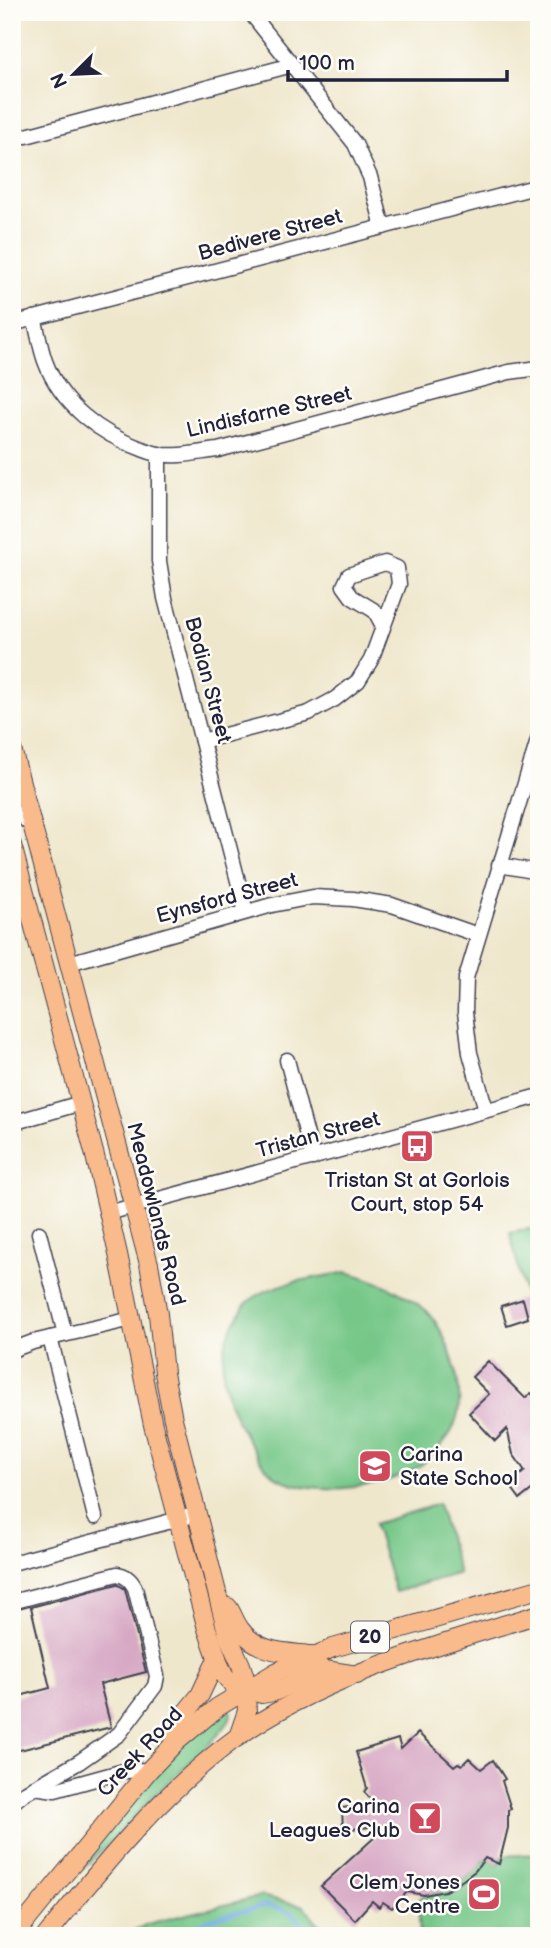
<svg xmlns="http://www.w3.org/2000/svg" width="551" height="1948" font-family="'Balsamiq Sans',sans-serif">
<rect width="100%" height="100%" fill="#fdfcf7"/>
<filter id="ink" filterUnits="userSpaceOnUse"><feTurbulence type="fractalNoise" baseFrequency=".0143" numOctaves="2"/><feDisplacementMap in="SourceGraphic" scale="14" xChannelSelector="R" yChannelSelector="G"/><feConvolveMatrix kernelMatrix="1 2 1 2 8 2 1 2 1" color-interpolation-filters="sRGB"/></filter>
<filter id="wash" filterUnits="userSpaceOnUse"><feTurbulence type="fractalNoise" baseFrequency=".00686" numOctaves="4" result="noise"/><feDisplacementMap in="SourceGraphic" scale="28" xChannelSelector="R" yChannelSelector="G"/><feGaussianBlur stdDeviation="1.57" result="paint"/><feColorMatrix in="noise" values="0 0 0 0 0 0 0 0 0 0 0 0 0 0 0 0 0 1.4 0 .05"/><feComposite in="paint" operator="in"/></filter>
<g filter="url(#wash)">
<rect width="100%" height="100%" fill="#efe7cc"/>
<!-- green -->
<g fill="#76c788" stroke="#4c7462" stroke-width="2">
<polygon points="539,1227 539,1354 510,1233"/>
<path d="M347 1272C370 1278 389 1285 410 1299 415 1303 422 1306 427 1311 448 1335 467 1389 456 1420 454 1429 449 1436 443 1443 438 1449 432 1457 425 1462 391 1489 316 1497 278 1478 267 1472 257 1456 251 1445 226 1406 209 1360 238 1317 240 1313 243 1307 246 1304 268 1282 318 1278 347 1272Z"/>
<polygon points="438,1504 459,1573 395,1592 374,1524"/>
<path d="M231 1709C232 1716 229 1722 224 1728 205 1752 179 1771 157 1792 132 1818 108 1846 81 1870L77 1864C123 1810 168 1744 231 1709Z"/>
<path d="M539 1854V1936H420L418 1900C426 1893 434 1894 445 1891 462 1885 474 1872 485 1858L499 1864 503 1856Z"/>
<polygon points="261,1896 304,1906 328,1936 125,1936 147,1924"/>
</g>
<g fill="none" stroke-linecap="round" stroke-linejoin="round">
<!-- stream -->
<polyline stroke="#6faae0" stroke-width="4.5" points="167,1936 211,1919 268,1905 293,1914 315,1936"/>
</g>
<g id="blocks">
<!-- building -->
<g fill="#d7a8c4">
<polygon points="523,1299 528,1318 507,1325 501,1306"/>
<polygon points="488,1361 525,1398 531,1393 539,1401 539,1484 520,1499 509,1484 525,1471 513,1454 507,1429 495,1441 469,1413 489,1394 472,1377"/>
<polygon points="117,1584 125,1589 146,1672 100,1684 111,1727 12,1752 12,1698 50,1688 31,1607"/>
<polygon points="418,1733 454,1766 458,1763 462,1765 469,1758 481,1769 493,1760 505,1779 502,1781 511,1809 508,1810 508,1828 499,1864 485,1858 475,1871 455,1886 445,1891 424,1895 407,1892 392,1908 383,1902 379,1907 372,1901 355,1920 321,1886 388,1825 343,1830 342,1808 375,1804 364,1792 367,1788 356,1752 398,1739 401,1749"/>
</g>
</g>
</g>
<g filter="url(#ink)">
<use href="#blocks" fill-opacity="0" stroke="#414051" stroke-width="2"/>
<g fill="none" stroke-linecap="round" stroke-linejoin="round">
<!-- minor casing -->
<g stroke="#414051" stroke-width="17">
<g id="minor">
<polyline points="250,12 355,144 370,177 383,227"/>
<polyline points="26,136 292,65"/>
<path d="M34 318C38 332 40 347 45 361 61 405 100 434 142 449 147 451 153 453 158 454 177 458 199 452 218 450L509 372 539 368"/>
<polyline points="12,324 539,186"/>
<polyline points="159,454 159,561 165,598 246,912"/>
<polyline points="202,741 309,713 335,699 358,681 371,660 399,584 397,568 385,563 349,575 344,586 352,597 375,611 383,626"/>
<polyline points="12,812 20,814 33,828"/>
<polyline points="499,865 539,872"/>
<polyline points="69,963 272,905 313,897 353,899 392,905 478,935"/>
<polyline points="287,1060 313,1158"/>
<polyline points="486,1110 470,1053 465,1012 466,978 539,737"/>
<polyline points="12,1123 81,1103"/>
<polyline points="108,1213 539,1096"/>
<polyline points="39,1233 65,1334"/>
<polyline points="50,1338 95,1517"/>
<polyline points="12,1350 33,1342 132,1319"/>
<polyline points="12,1563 198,1514"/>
<path d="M12 1602 117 1574C126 1575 131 1580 135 1588L157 1676 155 1686 119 1734 79 1762 23 1794 12 1803"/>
<polyline points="34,1787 55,1790 124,1771 149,1770"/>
</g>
</g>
<!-- major casing -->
<g stroke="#414051" stroke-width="20">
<g id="major">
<polyline points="12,749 149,1264 158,1314 164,1373 173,1419 228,1636 241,1665 245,1678 247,1711 238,1737"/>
<polyline points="12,845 95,1156 118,1254 153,1425 207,1629 220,1666 225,1676 232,1684 246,1690 262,1694 274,1692 325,1670 357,1675"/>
<path d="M228 1607C233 1614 235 1623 241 1630 258 1653 285 1652 311 1655"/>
<polyline points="176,1742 177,1723 200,1695 217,1659"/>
<polyline points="14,1936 149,1770 176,1742 218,1707 276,1672 333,1648 539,1589"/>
<path d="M46 1936C103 1865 162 1792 236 1738 323 1675 437 1646 539 1614"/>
</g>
</g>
<!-- minor -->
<use href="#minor" stroke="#fff" stroke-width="14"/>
<!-- major -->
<use href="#major" stroke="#fabb8c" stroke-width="18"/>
</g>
</g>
<!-- icons -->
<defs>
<g id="bus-square" transform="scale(1.75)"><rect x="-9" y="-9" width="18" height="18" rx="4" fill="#d1495b" stroke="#fdfcf7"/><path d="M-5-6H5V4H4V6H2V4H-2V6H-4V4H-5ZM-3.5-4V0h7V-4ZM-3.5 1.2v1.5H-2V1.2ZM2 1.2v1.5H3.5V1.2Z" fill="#fff"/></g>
<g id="school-square" transform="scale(1.75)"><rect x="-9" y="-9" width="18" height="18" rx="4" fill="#d1495b" stroke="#fdfcf7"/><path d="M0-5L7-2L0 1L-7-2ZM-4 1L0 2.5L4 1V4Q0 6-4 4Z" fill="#fff"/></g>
<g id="bar-square" transform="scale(1.75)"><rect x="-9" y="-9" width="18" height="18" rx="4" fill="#d1495b" stroke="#fdfcf7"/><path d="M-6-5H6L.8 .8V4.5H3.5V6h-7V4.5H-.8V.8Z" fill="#fff"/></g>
<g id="stadium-square" transform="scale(1.75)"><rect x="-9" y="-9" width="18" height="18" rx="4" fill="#d1495b" stroke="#fdfcf7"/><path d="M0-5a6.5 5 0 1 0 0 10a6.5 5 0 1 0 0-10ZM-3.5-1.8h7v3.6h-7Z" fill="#fff"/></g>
</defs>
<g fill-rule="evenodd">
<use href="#bus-square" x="417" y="1146"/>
<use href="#school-square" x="375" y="1466"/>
<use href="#bar-square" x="425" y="1818"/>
<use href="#stadium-square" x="484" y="1894"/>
</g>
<g text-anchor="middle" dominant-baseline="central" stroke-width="5" stroke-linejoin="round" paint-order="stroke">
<!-- shield labels -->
<rect fill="#fdfcf7" stroke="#646373" stroke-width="2" x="351" y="1621.5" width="38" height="31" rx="5"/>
<g font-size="19" font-weight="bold" fill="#22223b">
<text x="370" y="1637">20</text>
</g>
<!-- street labels -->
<g font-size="21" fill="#22223b" stroke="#fdfcf7">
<text transform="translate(270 235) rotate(-15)">Bedivere Street</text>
<text transform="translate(269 412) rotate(-13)">Lindisfarne Street</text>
<text transform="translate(208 680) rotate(75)">Bodian Street</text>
<text transform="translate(227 898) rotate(-15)">Eynsford Street</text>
<text transform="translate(318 1135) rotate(-15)">Tristan Street</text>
<text transform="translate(156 1214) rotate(76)">Meadowlands Road</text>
<text transform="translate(140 1752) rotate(-47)">Creek Road</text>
</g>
<!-- poi labels -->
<g font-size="21" fill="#22223b" stroke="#fdfcf7" text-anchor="end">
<text x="417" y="1180" text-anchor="middle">Tristan St at Gorlois<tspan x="417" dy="24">Court, stop 54</tspan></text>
<text x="400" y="1454" text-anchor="start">Carina<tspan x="400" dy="24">State School</tspan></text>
<text x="400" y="1806">Carina<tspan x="400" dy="24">Leagues Club</tspan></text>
<text x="460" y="1882">Clem Jones<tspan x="460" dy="24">Centre</tspan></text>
</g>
</g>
<!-- margin -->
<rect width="551" height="1948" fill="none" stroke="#fdfcf7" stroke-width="42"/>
<!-- north arrow -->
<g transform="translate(74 74) rotate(246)" stroke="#fdfcf7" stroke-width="5" paint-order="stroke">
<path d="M0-5L12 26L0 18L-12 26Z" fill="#22223b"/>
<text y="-10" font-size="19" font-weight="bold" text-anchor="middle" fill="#22223b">N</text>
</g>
<!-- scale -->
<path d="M288 70v10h219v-10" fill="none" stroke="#22223b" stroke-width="3.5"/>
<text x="299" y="70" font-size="21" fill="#22223b" stroke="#fdfcf7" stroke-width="5" paint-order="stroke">100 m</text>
</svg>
